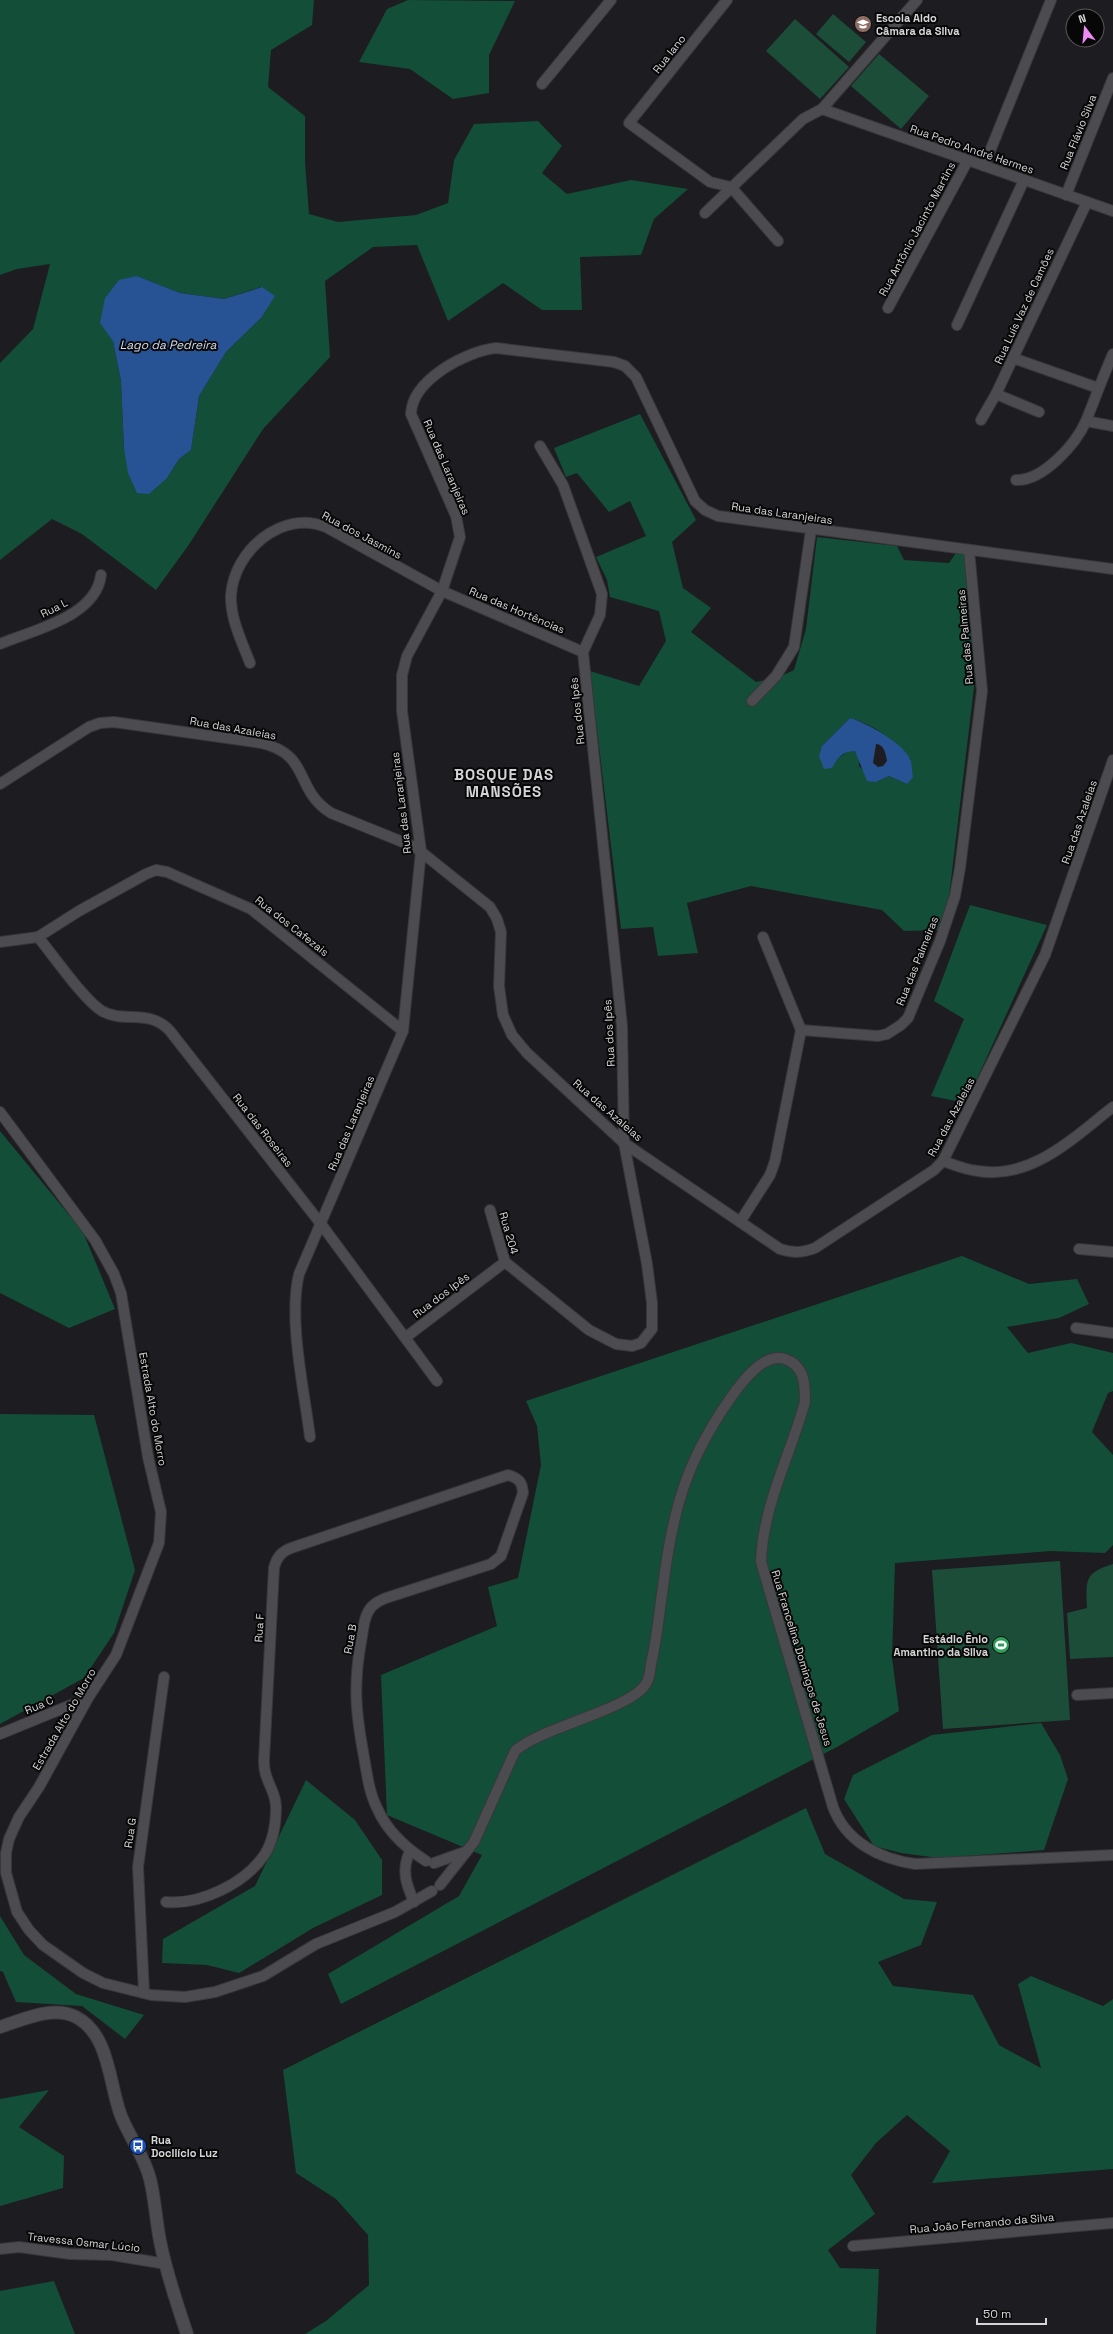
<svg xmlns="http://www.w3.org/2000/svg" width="1113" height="2334" font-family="'Space Grotesk',sans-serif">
<rect width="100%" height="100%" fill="#1d1c20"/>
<!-- green -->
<g fill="#1b4d39">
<polygon points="833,14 866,42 849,62 816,34"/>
<polygon points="795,19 849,67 820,99 766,51"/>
<polygon points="879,54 929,96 901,129 851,86"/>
<polygon points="1060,1561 1070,1720 943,1729 932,1570"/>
<path d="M1113 1564V1657L1070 1659 1067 1613 1087 1608C1086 1580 1084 1573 1113 1564Z"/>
</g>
<!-- forest -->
<g fill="#124e38" fill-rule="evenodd">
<path d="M0 0H314L312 25 271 50 268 87 305 116V162L309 214 338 222 416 215 448 203 454 160 474 124 538 121 562 146 542 173 567 194 631 180 688 189 654 219 641 255 580 257 582 310H542L503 283 448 321 417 245 373 247 325 281 330 357 263 429 188 546 156 590 82 534 52 519 0 560V363L33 329 50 264 17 269 0 275ZM137 276 180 293 224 299 261 287V318L226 352 199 396 191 450 179 459 167 478 124 449 121 381 113 341Z"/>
<polygon points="408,0 515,1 489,55 489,93 453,99 410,69 359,62 387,9"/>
<path d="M640 414 696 520 672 542 683 588 711 608 691 632 756 682 779 677 794 670 806 629 817 537 897 546 904 560 949 563 956 553 967 554 975 679 949 897 939 930 904 931 882 910 751 886 687 903 698 953 658 956 653 927 621 929 590 671 639 686 666 641 659 611 610 597 607 580 596 557 646 536 630 501 609 512 577 473 566 477 554 448ZM850 718C875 725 894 740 911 760L907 784 889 776 876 782 859 766V757L856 751H848L837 759 822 746Z"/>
<polygon points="970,905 1047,925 966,1103 931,1096 964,1019 934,1001"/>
<polygon points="0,1131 83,1232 115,1309 69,1328 0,1293"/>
<polygon points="962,1256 1029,1284 1077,1279 1089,1304 1059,1318 1007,1327 1028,1353 1071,1343 1113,1353 1113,1391 1108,1393 1092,1432 1113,1455 1113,1545 1105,1553 1050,1551 895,1563 892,1658 899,1711 837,1747 341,2004 328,1974 459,1896 482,1855 387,1815 381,1675 497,1626 488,1587 518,1578 541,1465 537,1426 526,1401"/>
<polygon points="0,1414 94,1415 135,1570 114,1633 84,1678 0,1724"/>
<polygon points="1041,1723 1060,1755 1068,1779 1044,1850 939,1858 901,1853 874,1846 844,1799 853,1775 932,1735"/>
<polygon points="306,1780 355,1820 382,1860 382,1895 313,1928 239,1973 207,1965 162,1963 163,1939 255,1886"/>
<polygon points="806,1808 825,1854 904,1899 937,1902 921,1945 878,1962 893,1986 973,1995 999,2045 1041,2068 1018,1984 1031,1976 1103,2006 1113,1999 1113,2169 932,2183 950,2151 907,2115 876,2143 851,2175 875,2214 828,2250 840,2268 879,2269 876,2334 305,2334 326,2321 369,2285 368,2235 336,2199 296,2173 283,2070"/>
<polygon points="0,1916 24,1955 76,1994 144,2015 125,2039 82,2006 16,2002 3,1972 0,1971"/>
<polygon points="49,2090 19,2127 64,2156 63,2188 0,2206 0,2099"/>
<polygon points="54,2281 75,2334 0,2334 0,2291"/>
</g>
<!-- water -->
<g fill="#275395" fill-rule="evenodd">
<polygon points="137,276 180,293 224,299 262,287 275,296 261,318 226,352 199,396 191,450 179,459 167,478 149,494 137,493 128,473 124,449 121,381 113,341 100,323 105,298 119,280"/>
<path d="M850 718C867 723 905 744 911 761 912 766 912 772 913 777L907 784 889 776 876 782 867 781 855 751C843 751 837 758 832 768L824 769 819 756 822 746ZM876 744C884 744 886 754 887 761L883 766 878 767 873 763Z"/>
</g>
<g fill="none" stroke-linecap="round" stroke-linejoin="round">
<!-- street casing -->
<g stroke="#38383b" stroke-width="12">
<g id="street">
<polyline points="727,0 629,123 710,182 731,187 778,241"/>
<polyline points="542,84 611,0"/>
<polyline points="822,109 1113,211"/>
<polyline points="984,166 1051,0"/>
<polyline points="1066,195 1113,78"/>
<polyline points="705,213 803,119 822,109 917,0"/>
<polyline points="888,308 968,160"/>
<polyline points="957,325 1024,180"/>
<polyline points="1013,358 1098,388"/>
<polyline points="996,394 1039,412"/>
<polyline points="981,420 996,394 1087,202"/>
<polyline points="1086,421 1113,426"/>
<path d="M1016 480C1043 481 1076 444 1086 421 1095 399 1103 376 1113 354"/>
<path d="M0 644C33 630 96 617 101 575"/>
<path d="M250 663C242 642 230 618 231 595 234 551 282 509 326 527L442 591 583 652"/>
<polyline points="752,701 776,676 794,647 811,530"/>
<path d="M0 784 89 727 100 723 114 722 261 743C312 755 293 789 331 813L415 847 490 907 497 919 501 932 499 986 503 1015 512 1035 527 1053 624 1143 780 1249C793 1253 802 1253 815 1248L934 1170 943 1161 1045 955 1113 760"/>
<path d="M38 937C53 955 84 1000 102 1011 125 1024 149 1008 170 1031L321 1224 437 1381"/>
<polyline points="763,937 801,1030"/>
<polyline points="0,942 38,937 79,911 146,874 156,870 167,872 251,909 403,1031"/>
<polyline points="0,1112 95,1240 114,1274 121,1293 148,1457 161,1512 159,1543 116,1655 88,1698 39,1787 19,1817 9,1839 6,1853 6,1873 17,1912 29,1930 43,1945 83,1973 103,1983 151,1995 185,1997 215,1992 263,1976 316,1944 395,1912 432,1891"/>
<path d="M943 1161C954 1165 966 1170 978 1171 1032 1180 1074 1137 1113 1107"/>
<polyline points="490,1210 505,1262"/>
<polyline points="740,1222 770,1175 775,1161 801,1030 878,1036 887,1034 901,1025 908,1018 940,941 955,896 960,868 982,691 969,550"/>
<polyline points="1079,1249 1113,1252"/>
<polyline points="1076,1328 1113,1333"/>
<polyline points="406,1337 505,1262 589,1330 616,1344 632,1346 641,1343 652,1329 652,1303 647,1264 624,1143 622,1026 583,652 600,615 602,594 563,485 540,446"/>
<path d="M310 1437C304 1389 288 1319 299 1274L403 1031 421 851 402 711V675L407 656 442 591 460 537 456 516 411 414C412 380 466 351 496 348L614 362 625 366 636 377 695 501 705 510 718 516 1113 569"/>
<polyline points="1077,1695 1113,1693"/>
<polyline points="0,1734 88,1698"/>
<path d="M410 1851C401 1870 406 1884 414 1902"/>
<polyline points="434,1863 465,1852"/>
<path d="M440 1885 474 1842 515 1751C543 1726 634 1709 647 1682 650 1677 650 1670 651 1664 657 1639 659 1613 663 1587 673 1505 688 1456 737 1389 748 1375 766 1353 785 1359 805 1366 805 1384 805 1402 790 1456 763 1505 761 1562L833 1807C846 1842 880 1859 915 1864L1113 1855"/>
<path d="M166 1902C200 1905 245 1884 265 1854 273 1841 276 1822 276 1807 276 1790 263 1780 264 1760L274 1568C277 1556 282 1551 294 1547L508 1475C520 1479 522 1482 523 1493L501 1556 491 1564 386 1598C379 1601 372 1604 368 1612 363 1621 363 1633 361 1642 353 1686 356 1714 364 1757 367 1774 369 1792 377 1808 387 1831 404 1847 426 1861"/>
<polyline points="144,1993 138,1867 164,1677"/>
<polyline points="853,2246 1113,2223"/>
<polyline points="0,2249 19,2247 70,2254 112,2255 166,2264"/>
</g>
</g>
<!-- secondary casing -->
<g stroke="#38383b" stroke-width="14">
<path id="secondary" d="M0 2027C22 2020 53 2005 76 2017 109 2034 109 2082 120 2113 128 2136 144 2154 150 2179 155 2199 156 2221 160 2241 166 2272 177 2304 187 2334"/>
</g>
<!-- street -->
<use href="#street" stroke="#4c4b4f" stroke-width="10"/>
<!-- secondary -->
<use href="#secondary" stroke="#4c4b4f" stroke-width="12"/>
</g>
<!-- icons -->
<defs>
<g id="school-disc" transform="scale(0.9)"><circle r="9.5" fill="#8d6e63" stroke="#070708"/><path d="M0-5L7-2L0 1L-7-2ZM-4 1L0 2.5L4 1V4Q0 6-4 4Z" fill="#fff"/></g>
<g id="stadium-disc" transform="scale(0.9)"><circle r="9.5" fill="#2e9e5b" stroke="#070708"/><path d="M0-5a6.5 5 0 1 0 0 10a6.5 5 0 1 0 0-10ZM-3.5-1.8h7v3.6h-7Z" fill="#fff"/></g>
<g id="bus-disc" transform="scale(0.9)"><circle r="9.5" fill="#1a4fb4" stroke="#070708"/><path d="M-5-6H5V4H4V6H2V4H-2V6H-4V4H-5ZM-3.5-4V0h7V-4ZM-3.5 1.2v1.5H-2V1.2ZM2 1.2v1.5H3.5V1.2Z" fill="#fff"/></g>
</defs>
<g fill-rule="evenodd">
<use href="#school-disc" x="863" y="24"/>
<use href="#stadium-disc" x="1001" y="1645"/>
<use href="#bus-disc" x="138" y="2146"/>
</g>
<g text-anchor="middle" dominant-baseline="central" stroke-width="4" stroke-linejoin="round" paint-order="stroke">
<!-- poi labels -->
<g font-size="11" font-weight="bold" fill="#d5d5d7" stroke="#070708" text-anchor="start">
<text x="876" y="18">Escola Aldo<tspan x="876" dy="13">Câmara da Silva</tspan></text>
<text x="988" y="1639" text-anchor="end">Estádio Ênio<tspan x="988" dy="13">Amantino da Silva</tspan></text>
<text x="151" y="2140">Rua<tspan x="151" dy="13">Docilício Luz</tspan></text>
</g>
<!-- street labels -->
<g font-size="11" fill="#d5d5d7" stroke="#070708">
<text transform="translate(669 54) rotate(-52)">Rua Iano</text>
<text transform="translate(1078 132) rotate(-68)">Rua Flávio Silva</text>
<text transform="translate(972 149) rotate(19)">Rua Pedro André Hermes</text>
<text transform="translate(917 229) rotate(-62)">Rua Antônio Jacinto Martins</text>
<text transform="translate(1024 306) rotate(-65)">Rua Luís Vaz de Camões</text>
<text transform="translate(447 467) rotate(67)">Rua das Laranjeiras</text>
<text transform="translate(782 513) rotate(8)">Rua das Laranjeiras</text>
<text transform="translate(362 535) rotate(28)">Rua dos Jasmins</text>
<text transform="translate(54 608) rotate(-27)">Rua L</text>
<text transform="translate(517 610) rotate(23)">Rua das Hortências</text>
<text transform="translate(965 637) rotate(-95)">Rua das Palmeiras</text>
<text transform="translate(577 711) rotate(-96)">Rua dos Ipês</text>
<text transform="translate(233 728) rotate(10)">Rua das Azaleias</text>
<text transform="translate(401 803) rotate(-97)">Rua das Laranjeiras</text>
<text transform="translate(1079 822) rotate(-71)">Rua das Azaleias</text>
<text transform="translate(292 926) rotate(38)">Rua dos Cafezais</text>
<text transform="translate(917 961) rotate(-68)">Rua das Palmeiras</text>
<text transform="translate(609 1033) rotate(-93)">Rua dos Ipês</text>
<text transform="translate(608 1110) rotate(41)">Rua das Azaleias</text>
<text transform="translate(951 1117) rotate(-62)">Rua das Azaleias</text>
<text transform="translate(351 1123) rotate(-67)">Rua das Laranjeiras</text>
<text transform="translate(263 1130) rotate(52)">Rua das Roseiras</text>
<text transform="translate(509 1233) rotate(74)">Rua 204</text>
<text transform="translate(441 1295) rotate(-37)">Rua dos Ipês</text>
<text transform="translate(153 1409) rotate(80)">Estrada Alto do Morro</text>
<text transform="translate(259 1628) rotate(-87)">Rua F</text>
<text transform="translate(350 1639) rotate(-80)">Rua B</text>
<text transform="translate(802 1658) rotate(73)">Rua Francelina Domingos de Jesus</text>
<text transform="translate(39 1705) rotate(-23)">Rua C</text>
<text transform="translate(64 1719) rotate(-60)">Estrada Alto do Morro</text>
<text transform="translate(130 1833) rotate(-82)">Rua G</text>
<text transform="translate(982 2223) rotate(-5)">Rua João Fernando da Silva</text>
<text transform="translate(84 2242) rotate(6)">Travessa Osmar Lúcio</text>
</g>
<!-- water labels -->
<g font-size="12" font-style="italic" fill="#d1def1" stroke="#070708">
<text x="168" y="345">Lago da Pedreira</text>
</g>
<!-- district labels -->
<g font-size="15" font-weight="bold" letter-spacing="1" fill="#d5d5d7" stroke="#070708">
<text x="504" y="774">BOSQUE DAS<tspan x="504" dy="17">MANSÕES</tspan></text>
</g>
</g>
<!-- north arrow -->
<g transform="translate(1085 28) rotate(344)"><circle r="19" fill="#070708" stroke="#59595b"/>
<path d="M0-3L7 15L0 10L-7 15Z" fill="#f08bf6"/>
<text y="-6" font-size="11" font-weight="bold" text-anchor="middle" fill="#d5d5d7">N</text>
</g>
<!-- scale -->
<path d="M977 2318v6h69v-6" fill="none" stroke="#d5d5d7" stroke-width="2"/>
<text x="983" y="2318" font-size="12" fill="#d5d5d7" stroke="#070708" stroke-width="3" paint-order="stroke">50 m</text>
</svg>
